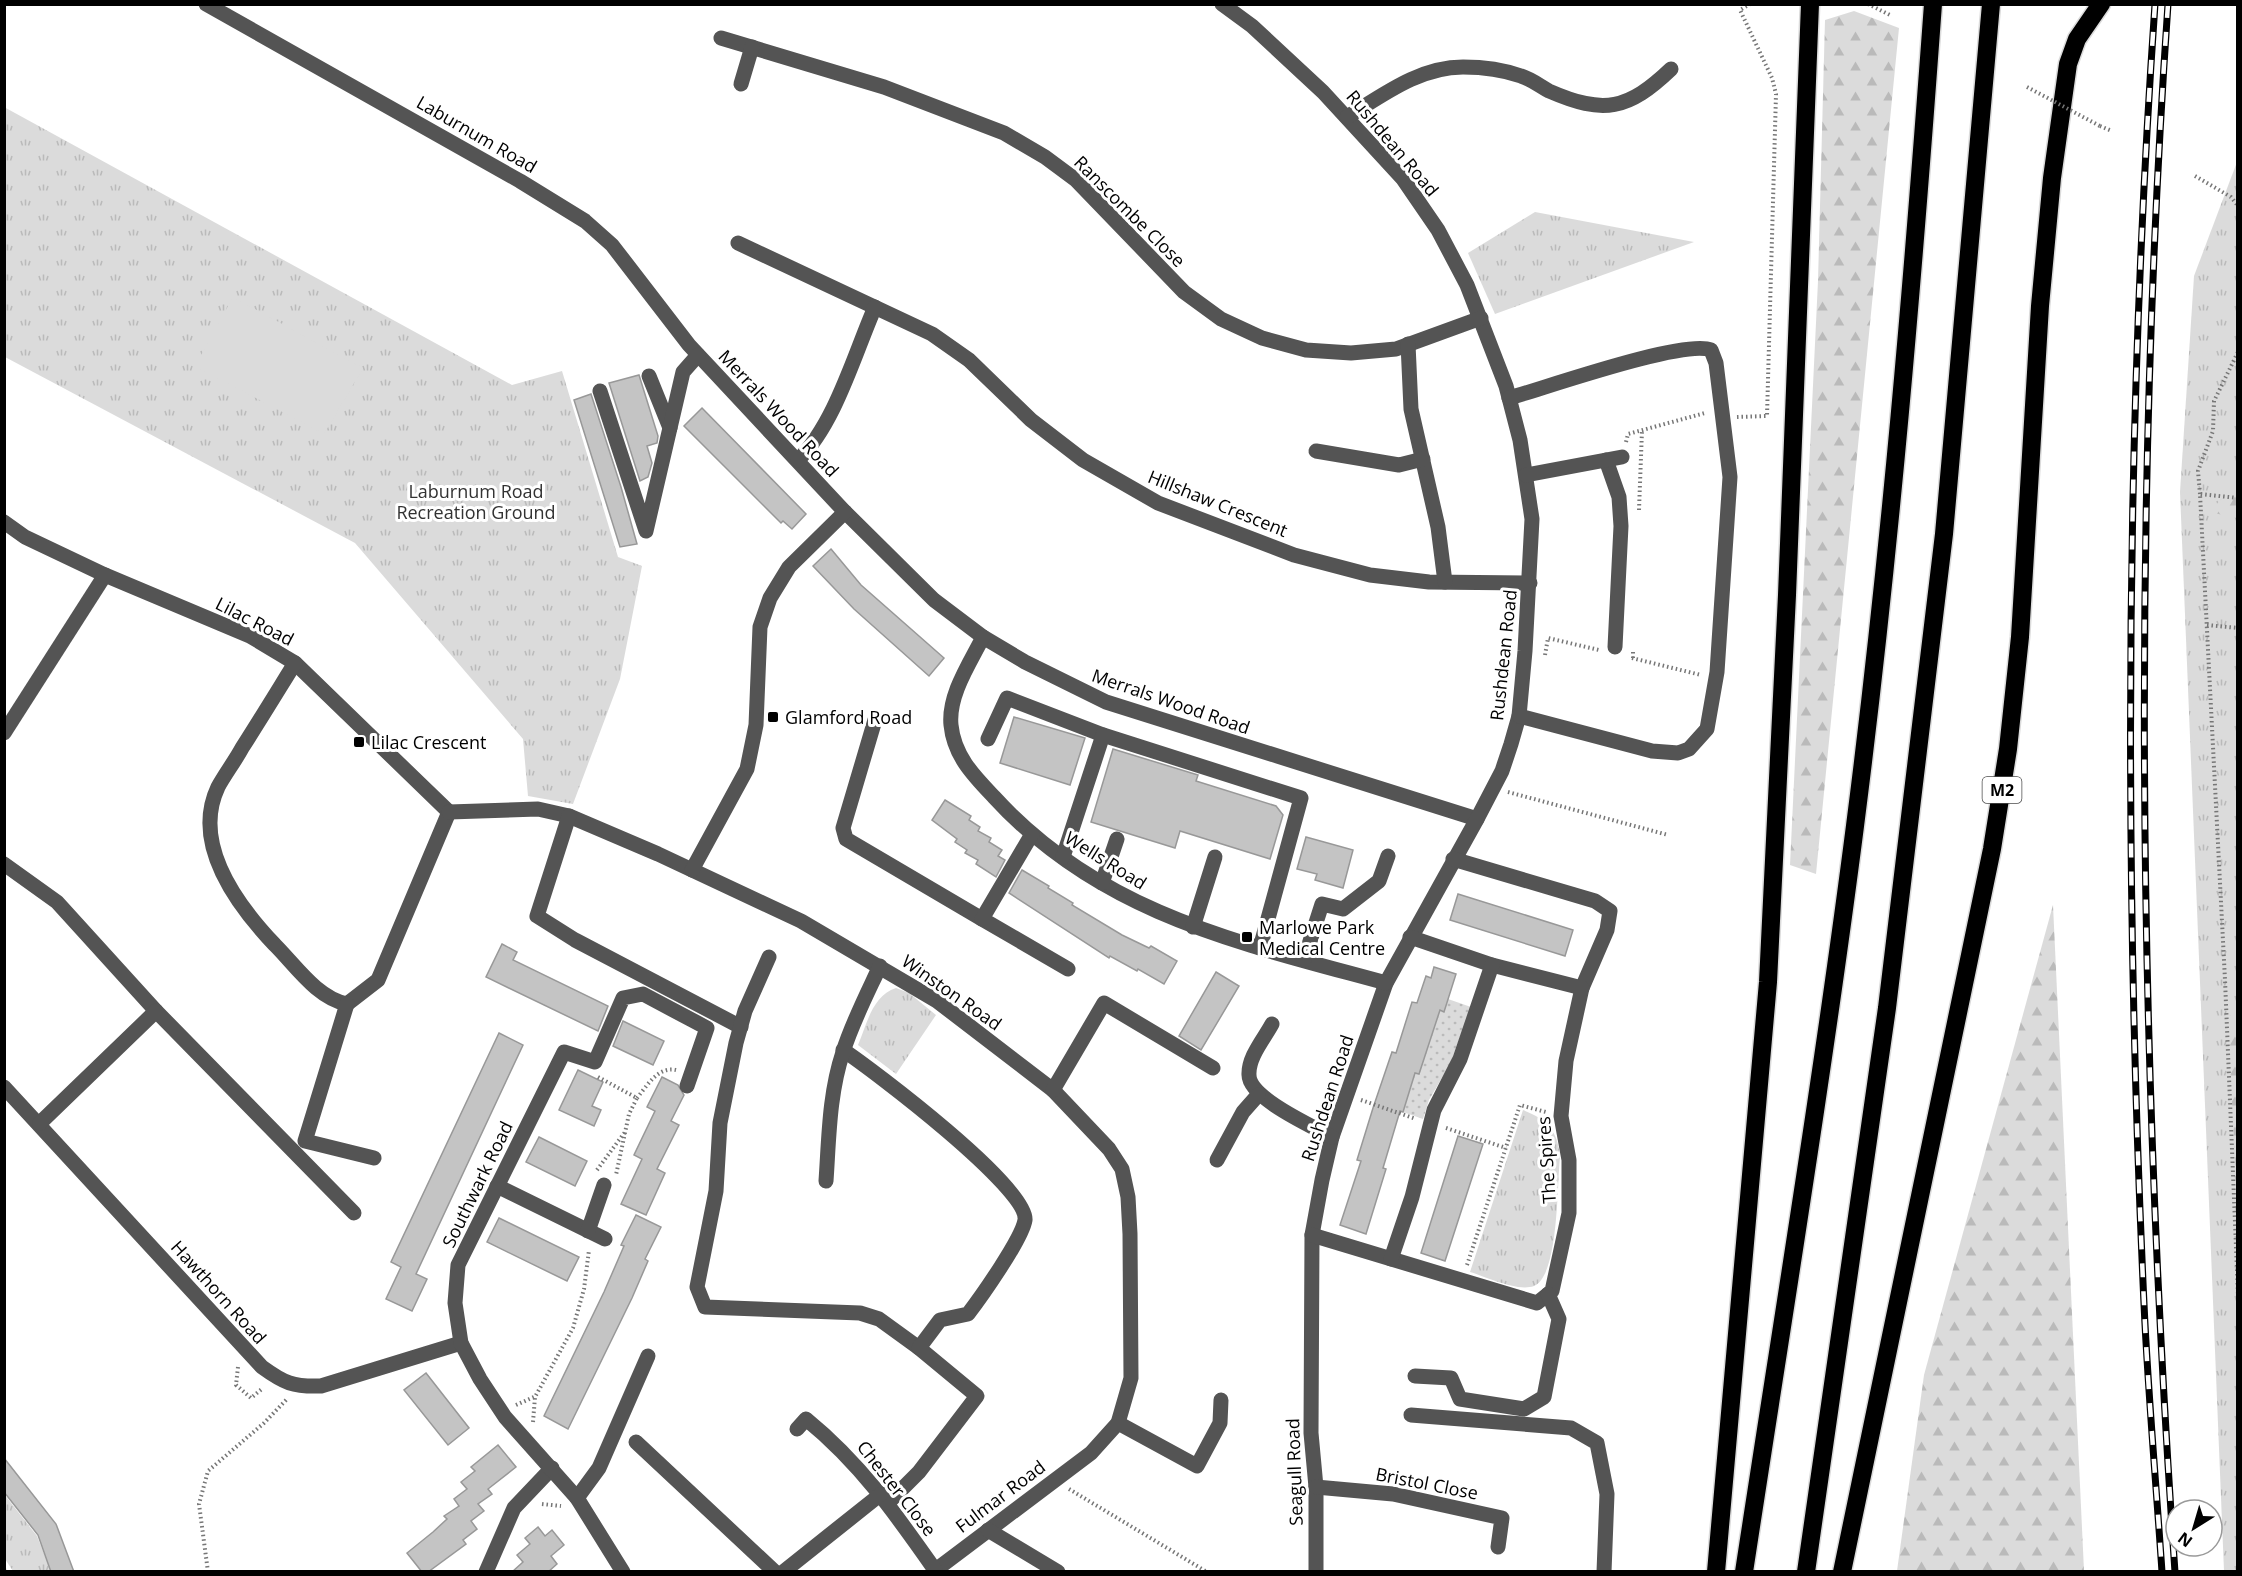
<svg xmlns="http://www.w3.org/2000/svg" width="2242" height="1576" font-family="'Open Sans',sans-serif">
<defs>
<pattern id="grass-tufts" width="24" height="20" patternUnits="userSpaceOnUse" patternTransform="scale(1.5)"><rect width="24" height="20" fill="#dbdbdb"/><path d="M3 7l-1-3M5 7V3M7 7l1-3M15 17l-1-3M17 17v-4M19 17l1-3" fill="none" stroke="#bababa"/></pattern>
<pattern id="forest-firs" width="22" height="20" patternUnits="userSpaceOnUse" patternTransform="scale(1.5)"><rect width="22" height="20" fill="#dbdbdb"/><path d="M5 1l3.5 6h-7zM16 11l3.5 6h-7z" fill="#bababa"/></pattern>
<pattern id="garden-dots" width="8" height="8" patternUnits="userSpaceOnUse" patternTransform="scale(1.5)"><rect width="8" height="8" fill="#dbdbdb"/><path d="M2 2h.1M6 6h.1" fill="none" stroke="#bababa" stroke-width="1.8" stroke-linecap="round"/></pattern>
</defs>
<rect width="100%" height="100%" fill="#fff"/>
<!-- grass -->
<g fill="url(#grass-tufts)">
<polygon points="4,107 512,385 562,371 618,557 642,566 620,679 573,804 528,796 523,739 355,543 5,357"/>
<polygon points="2237,162 2237,1571 2224,1571 2180,492 2194,276"/>
<polygon points="1535,212 1694,242 1495,314 1468,253"/>
<path d="M896 988 909 993 936 1015 896 1074 858 1045C867 1024 872 996 896 988Z"/>
<path d="M1523 1110C1546 1119 1558 1130 1560 1157 1557 1182 1559 1276 1534 1286 1517 1292 1487 1277 1470 1272Z"/>
<polygon points="4,1494 37,1536 51,1571 13,1571 5,1559"/>
</g>
<!-- forest -->
<g fill="url(#forest-firs)">
<polygon points="1854,11 1899,28 1816,874 1790,865 1818,281 1825,20"/>
<polygon points="2237,483 2237,518 2209,512"/>
<polygon points="2053,905 2084,1571 1897,1571 1924,1375"/>
<polygon points="2227,1013 2237,1021 2237,1191"/>
</g>
<!-- garden -->
<polygon fill="url(#garden-dots)" points="1448,999 1471,1007 1450,1064 1429,1100 1423,1119 1403,1112 1415,1073 1419,1074 1439,1010 1444,1012"/>
<!-- pitch -->
<polygon fill="#dbdbdb" points="233,297 363,368 324,434 195,366"/>
<!-- building -->
<g fill="#c4c4c4" stroke="#989898" stroke-width="1.5">
<polygon points="639,375 658,436 657,443 647,446 652,463 648,477 640,481 609,383"/>
<polygon points="591,394 621,487 637,544 620,547 574,400"/>
<polygon points="702,408 806,514 792,529 783,521 781,523 684,426"/>
<polygon points="831,549 861,585 944,658 929,676 854,609 813,566"/>
<polygon points="1014,717 1085,738 1070,785 1000,763"/>
<polygon points="1113,749 1198,775 1196,781 1276,806 1283,815 1270,859 1180,831 1175,848 1091,822"/>
<polygon points="945,800 971,816 969,820 980,827 978,831 991,838 989,842 1002,850 998,856 1005,860 996,877 976,864 978,860 965,853 967,850 955,842 957,839 932,820"/>
<polygon points="1306,837 1353,850 1343,888 1315,880 1317,874 1297,869"/>
<polygon points="1022,870 1049,886 1048,888 1073,903 1072,905 1122,935 1149,948 1151,946 1177,961 1164,984 1138,969 1137,971 1110,956 1109,958 1009,893"/>
<polygon points="1458,894 1573,930 1565,956 1450,920"/>
<polygon points="502,944 517,952 513,960 608,1006 598,1031 486,977"/>
<polygon points="1434,967 1456,974 1444,1012 1440,1010 1419,1074 1415,1073 1403,1112 1400,1111 1383,1168 1386,1169 1366,1234 1340,1225 1361,1161 1357,1160 1373,1108 1392,1052 1396,1053 1412,1002 1417,1003 1426,976 1431,978"/>
<polygon points="1216,972 1239,986 1201,1050 1179,1036"/>
<polygon points="623,1021 664,1041 653,1065 613,1046"/>
<polygon points="499,1033 523,1045 416,1274 427,1279 412,1311 386,1299 401,1267 391,1262"/>
<polygon points="578,1070 603,1082 592,1106 601,1110 594,1126 559,1110"/>
<polygon points="662,1077 678,1085 684,1095 671,1121 679,1125 657,1169 665,1173 646,1215 621,1204 642,1159 634,1155 655,1111 647,1107"/>
<polygon points="1458,1136 1483,1144 1445,1261 1421,1253"/>
<polygon points="539,1137 587,1161 575,1186 526,1162"/>
<polygon points="636,1215 661,1227 645,1259 648,1261 632,1298 568,1429 544,1416 604,1292 624,1246 621,1245"/>
<polygon points="499,1218 579,1257 567,1281 487,1242"/>
<polygon points="426,1373 469,1428 448,1445 404,1390"/>
<polygon points="498,1445 516,1467 488,1489 492,1494 478,1504 484,1511 471,1521 477,1529 463,1540 466,1544 428,1572 422,1572 407,1553 433,1532 447,1519 444,1516 459,1506 454,1499 467,1489 461,1482 475,1471 471,1467"/>
<polygon points="4,1458 56,1524 74,1572 51,1572 38,1535 4,1492"/>
<polygon points="538,1527 545,1536 552,1530 564,1545 551,1556 557,1564 548,1572 512,1572 523,1562 517,1555 530,1544 525,1538"/>
</g>
<g fill="none" stroke-linecap="round" stroke-linejoin="round">
<!-- highway casing -->
<g stroke="#dbdbdb" stroke-width="21">
<g id="highway">
<polyline points="1716,1572 1768,982 1787,595 1810,4"/>
<path d="M1744 1572C1782 1323 1823 1075 1855 826 1890 553 1913 279 1933 4"/>
<polyline points="1806,1572 1887,1008 1944,534 1991,4"/>
<polyline points="1842,1572 1992,849 2008,749 2020,637 2040,306 2052,178 2068,64 2077,39 2101,4"/>
</g>
</g>
<!-- path -->
<g stroke="#767676" stroke-width="4" stroke-dasharray="1.5 3" stroke-linecap="butt">
<polyline points="1868,4 1892,16"/>
<polyline points="2100,126 2112,131"/>
<polyline points="2195,176 2231,197 2238,206"/>
<polyline points="1737,417 1767,416 1776,94 1772,78 1740,10 1750,4"/>
<polyline points="1626,442 1628,434 1705,413"/>
<polyline points="2200,494 2198,471 2213,431 2214,401 2238,352"/>
<polyline points="2238,498 2200,494 2225,980 2238,1295"/>
<polyline points="1639,510 1642,430"/>
<polyline points="2207,625 2238,628"/>
<polyline points="1545,655 1548,638 1599,650"/>
<polyline points="1632,658 1701,675"/>
<polyline points="1633,658 1633,649"/>
<polyline points="1508,792 1668,835"/>
<polyline points="598,1077 637,1098 629,1114 616,1175"/>
<path d="M637 1098C647 1086 658 1066 676 1070"/>
<polyline points="1361,1100 1416,1119"/>
<polyline points="1446,1128 1506,1148"/>
<polyline points="597,1170 625,1132"/>
<polyline points="1467,1265 1520,1105 1546,1112"/>
<polyline points="238,1367 236,1385 251,1398 263,1388"/>
<polyline points="516,1405 534,1397"/>
<polyline points="533,1422 535,1397 573,1328 584,1289 589,1250"/>
<polyline points="1069,1489 1207,1572"/>
<polyline points="542,1504 561,1506"/>
<polyline points="4,1569 6,1572"/>
<polyline points="208,1572 199,1504 208,1471 264,1423 287,1399"/>
</g>
<!-- minor -->
<g stroke="#545454" stroke-width="15">
<polyline points="206,4 520,181 585,221 612,245 689,345 845,512 934,600 983,637 1025,662 1106,702 1477,819"/>
<polyline points="1222,4 1252,26 1323,92 1403,179 1438,230 1467,285 1506,386 1520,440 1532,519 1525,651 1519,716 1511,744 1502,771 1477,819 1386,983 1332,1137 1322,1180 1312,1235 1311,1433 1316,1487 1316,1572"/>
<polyline points="721,38 884,87 1004,133 1045,157 1076,180 1184,292 1221,319 1262,338 1306,350 1351,353 1396,349 1481,318"/>
<polyline points="741,84 752,47"/>
<path d="M1347 117C1383 95 1419 67 1463 67 1481 67 1504 70 1521 76 1531 79 1540 86 1549 91 1604 115 1628 110 1671 69"/>
<polyline points="738,243 932,334 969,360 1031,420 1083,460 1158,503 1294,555 1370,575 1429,582 1530,583"/>
<polyline points="1408,344 1411,409 1438,527 1445,582"/>
<polyline points="649,376 670,428"/>
<polyline points="600,391 646,531 683,372 698,355"/>
<path d="M1509 398C1545 388 1684 339 1711 350L1716 363 1730 477 1717 672 1707 729 1689 749 1678 753 1652 751 1519 716"/>
<polyline points="1316,451 1399,465 1423,459"/>
<path d="M798 460C835 424 854 355 875 307"/>
<polyline points="1606,460 1619,497 1621,526 1615,647"/>
<polyline points="1526,475 1622,457"/>
<polyline points="4,522 25,537 105,575 250,636 295,663 449,812"/>
<path d="M983 637C970 663 948 695 951 725 954 756 974 776 994 797 1101 914 1240 943 1386 983"/>
<path d="M295 663C277 692 260 720 242 748 235 761 225 774 218 787 191 844 237 905 275 945 296 966 317 998 347 1004L378 980 449 812"/>
<polyline points="875,720 843,828 846,839 982,919"/>
<polyline points="4,733 105,575"/>
<polyline points="988,739 1007,698 1103,735"/>
<polyline points="449,812 538,809 569,816 658,854 801,921 937,1001 1053,1090 1109,1149 1122,1169 1128,1197 1130,1234 1131,1378 1118,1423 1091,1453 933,1572"/>
<polyline points="569,816 537,916 575,940 741,1027"/>
<polyline points="1032,834 982,919 1068,969"/>
<polyline points="1063,857 1103,735 1301,798 1260,948"/>
<polyline points="1453,859 1595,901 1610,911 1607,930 1582,988"/>
<polyline points="4,864 57,902 156,1011"/>
<polyline points="692,870 747,769 756,725 760,627 770,598 789,567 845,512"/>
<polyline points="1102,883 1117,839"/>
<polyline points="1193,927 1215,857"/>
<polyline points="769,957 745,1011 736,1043 720,1123 716,1191 697,1287 705,1307 860,1313 879,1319 919,1348"/>
<polyline points="1304,960 1322,904 1343,909 1379,881 1388,856"/>
<polyline points="347,1004 305,1141 374,1158"/>
<path d="M1272 1024C1264 1039 1248 1057 1249 1075 1249 1098 1312 1126 1332 1137"/>
<path d="M843 1050C873 1070 1029 1188 1025 1220 1022 1239 981 1297 968 1314L940 1320 919 1348 977 1396 919 1472 888 1503"/>
<path d="M4 1087 262 1367C284 1383 293 1387 321 1386L461 1343"/>
<polyline points="1053,1090 1104,1003 1213,1068"/>
<polyline points="40,1123 156,1011 354,1213"/>
<polyline points="1217,1160 1243,1112 1258,1095"/>
<path d="M826 1181C829 1138 829 1094 843 1052 852 1023 867 994 880 966"/>
<polyline points="497,1186 605,1239"/>
<polyline points="588,1231 604,1185"/>
<polyline points="1312,1235 1537,1303 1552,1291 1569,1213 1569,1160 1561,1116 1566,1061 1582,988 1492,965 1410,937"/>
<polyline points="1391,1259 1412,1197 1434,1110 1460,1059 1492,965"/>
<polyline points="1415,1376 1451,1378 1460,1399 1524,1409 1544,1397 1559,1319 1548,1294"/>
<polyline points="1411,1415 1571,1428 1597,1443 1607,1494 1604,1572"/>
<polyline points="1118,1423 1197,1466 1220,1423 1221,1400"/>
<path d="M797 1429 806 1419C860 1463 895 1513 935 1570"/>
<polyline points="636,1442 775,1572"/>
<polyline points="1316,1487 1393,1494 1502,1518 1498,1547"/>
<polyline points="577,1498 599,1468 648,1356"/>
<polyline points="988,1530 1058,1572"/>
<polyline points="486,1572 514,1508 552,1468"/>
<polyline points="623,1572 577,1498 505,1417 480,1379 461,1343 455,1303 458,1265 564,1052 595,1062 623,998 643,994 707,1028 687,1086"/>
<polyline points="783,1572 881,1494"/>
</g>
<!-- highway -->
<use href="#highway" stroke="#000" stroke-width="18"/>
<!-- rail casing -->
<g stroke="#000" stroke-width="7">
<g id="rail">
<path d="M2155 4C2125 437 2124 871 2144 1304 2148 1393 2156 1482 2162 1572"/>
<path d="M2168 4C2132 526 2139 1050 2175 1572"/>
</g>
</g>
<!-- rail -->
<use href="#rail" stroke="#fff" stroke-width="4.5" stroke-dasharray="14" stroke-linecap="butt"/>
<!-- path-bridge -->
<polyline stroke="#767676" stroke-width="4" stroke-dasharray="1.5 3" stroke-linecap="butt" points="2027,87 2100,126"/>
</g>
<!-- markers -->
<g fill="#000" stroke="#fff" stroke-width="2">
<rect x="767" y="711" width="12" height="12" rx="3"/>
<rect x="353" y="736" width="12" height="12" rx="3"/>
<rect x="1241" y="931" width="12" height="12" rx="3"/>
</g>
<g text-anchor="middle" dominant-baseline="central" stroke-width="6" stroke-linejoin="round" paint-order="stroke">
<!-- shield labels -->
<rect fill="#fff" stroke="#4c4c4c" stroke-width="1.5" x="1982.5" y="777" width="39" height="26" rx="4.5"/>
<g font-size="16" font-weight="bold" fill="#000">
<text x="2002" y="790">M2</text>
</g>
<!-- street labels -->
<g font-size="18" fill="#000" stroke="#fff">
<text transform="translate(477 134) rotate(30)">Laburnum Road</text>
<text transform="translate(1393 143) rotate(50)">Rushdean Road</text>
<text transform="translate(1130 211) rotate(45)">Ranscombe Close</text>
<text transform="translate(779 413) rotate(47)">Merrals Wood Road</text>
<text transform="translate(1218 503) rotate(22)">Hillshaw Crescent</text>
<text transform="translate(255 621) rotate(27)">Lilac Road</text>
<text transform="translate(1503 655) rotate(-84)">Rushdean Road</text>
<text transform="translate(1171 701) rotate(19)">Merrals Wood Road</text>
<text transform="translate(1106 860) rotate(32)">Wells Road</text>
<text transform="translate(952 992) rotate(35)">Winston Road</text>
<text transform="translate(1327 1098) rotate(-72)">Rushdean Road</text>
<text transform="translate(1546 1160) rotate(-94)">The Spires</text>
<text transform="translate(477 1184) rotate(-64)">Southwark Road</text>
<text transform="translate(219 1292) rotate(48)">Hawthorn Road</text>
<text transform="translate(1294 1472) rotate(-92)">Seagull Road</text>
<text transform="translate(1427 1483) rotate(11)">Bristol Close</text>
<text transform="translate(897 1488) rotate(52)">Chester Close</text>
<text transform="translate(1000 1496) rotate(-37)">Fulmar Road</text>
</g>
<!-- park labels -->
<g font-size="18" fill="#323232" stroke="#fff">
<text x="476" y="491">Laburnum Road<tspan x="476" dy="21">Recreation Ground</tspan></text>
</g>
<!-- poi labels -->
<g font-size="18" fill="#000" stroke="#fff" text-anchor="start">
<text x="785" y="717">Glamford Road</text>
<text x="371" y="742">Lilac Crescent</text>
<text x="1259" y="927">Marlowe Park<tspan x="1259" dy="21">Medical Centre</tspan></text>
</g>
</g>
<!-- border -->
<rect width="2242" height="1576" fill="none" stroke="#000000" stroke-width="12"/>
<!-- north arrow -->
<g transform="translate(2194 1528) rotate(217)"><circle r="28" fill="#ffffff" stroke="#999999" stroke-width="1.5"/>
<path d="M0-4.5L10 22L0 15L-10 22Z" fill="#000000"/>
<text y="-9" font-size="16" font-weight="bold" text-anchor="middle" fill="#000000">N</text>
</g>
</svg>
